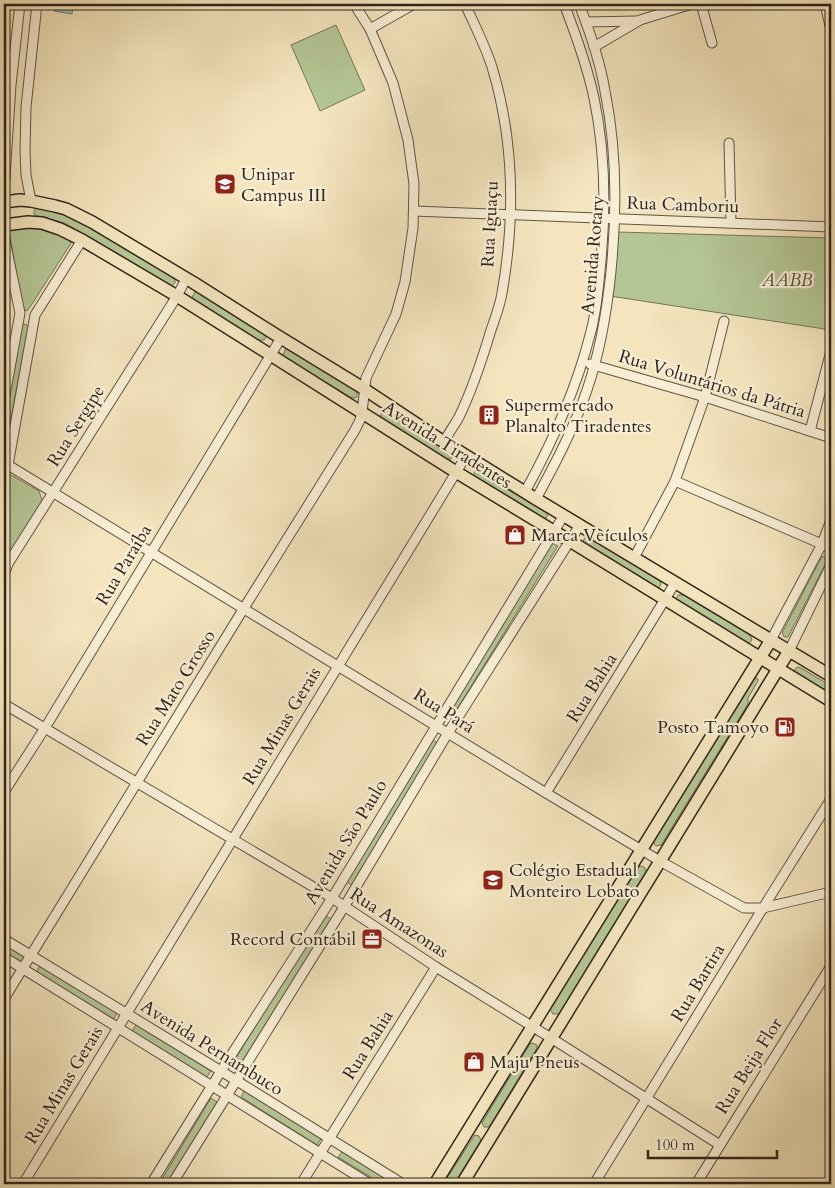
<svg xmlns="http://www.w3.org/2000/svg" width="835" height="1188" font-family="Cardo,serif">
<rect width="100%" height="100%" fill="#f4e5be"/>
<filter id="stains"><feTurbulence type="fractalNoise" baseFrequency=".004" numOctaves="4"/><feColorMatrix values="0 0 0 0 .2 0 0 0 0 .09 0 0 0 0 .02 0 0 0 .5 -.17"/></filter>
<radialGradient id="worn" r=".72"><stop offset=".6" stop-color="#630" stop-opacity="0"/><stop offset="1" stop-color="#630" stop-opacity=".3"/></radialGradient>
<!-- green -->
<g fill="#b5c696" stroke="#727658">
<polygon points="336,25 365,90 320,111 291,45"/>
<path d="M38 207 68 215 104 235 174 278 175 280V283L172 286H169L77 230 64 223 37 216 34 214C34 210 34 208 38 207Z"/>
<polygon points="18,226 52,229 72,241 70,245 30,307 27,311 23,309 9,231 11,229"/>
<polygon points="617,232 831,238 831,330 610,296"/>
<polygon points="197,291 266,334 266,337 264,340 258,340 195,300 192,297 195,292"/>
<polygon points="22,324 24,324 27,325 28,328 6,444 4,447 4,418 21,327"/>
<polygon points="288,349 291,349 357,391 357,397 355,398 350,397 285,358 283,355 285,350"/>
<polygon points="382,412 389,413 452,452 453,456 451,459 444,459 380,417"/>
<polygon points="477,469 479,469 546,510 548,513 547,517 544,519 475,478 474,473"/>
<polygon points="4,471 39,491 42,500 40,505 4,561"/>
<polygon points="587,537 591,538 660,581 661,584 659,588 655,589 585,544 583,541 584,539"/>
<polygon points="552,543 558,546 452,717 446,713"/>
<polygon points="823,556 826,557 827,561 788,637 784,637 782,633 821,558"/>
<polygon points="678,595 684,595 750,635 752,640 749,644 676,600"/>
<polygon points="797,667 801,668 831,686 831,697 794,672 795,669"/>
<polygon points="755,677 758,679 758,681 748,698 748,704 661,845 656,846 653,842 654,840 753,678"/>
<polygon points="431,739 437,743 352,885 346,882"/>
<polygon points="642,866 645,868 646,872 559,1014 553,1014 550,1009 638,867"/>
<polygon points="325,915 331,919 238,1068 232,1064"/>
<polygon points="4,942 25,955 26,959 23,963 20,963 4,952"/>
<polygon points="40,966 117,1013 114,1019 36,972"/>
<polygon points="136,1025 211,1071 207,1077 132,1031"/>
<polygon points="532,1043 537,1045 537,1048 489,1127 484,1127 482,1123 530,1044"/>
<polygon points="244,1091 321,1139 317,1145 241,1097"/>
<polygon points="211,1098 217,1102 167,1184 159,1184"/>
<polygon points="475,1135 479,1136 481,1140 454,1184 443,1184"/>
<polygon points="342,1152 395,1184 382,1184 338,1157"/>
</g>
<!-- water -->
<polygon fill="#9cbfb4" stroke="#718177" points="55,4 73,5 72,14 54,11"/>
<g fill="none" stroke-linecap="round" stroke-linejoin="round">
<!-- minor casing -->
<g stroke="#615544" stroke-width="11">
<g id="minor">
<polyline points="701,4 712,43"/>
<polyline points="825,4 831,30"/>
<polyline points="586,22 637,21"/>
<polyline points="370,29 414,4"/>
<polyline points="594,47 640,20 692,4"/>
<polyline points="729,143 731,223"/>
<polyline points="4,193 11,85 20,4"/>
<polyline points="31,201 26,175 25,151 26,107 37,4"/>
<polyline points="414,211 831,227"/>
<polyline points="4,236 20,313 4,401"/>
<polyline points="590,364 705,397 831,438"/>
<polyline points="810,431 831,351"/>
<path d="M444 442C448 434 453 427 458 419 472 391 482 360 491 330 495 318 500 306 502 293 515 219 514 140 492 67 485 45 474 24 465 4"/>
<polyline points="4,464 8,465 546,793 660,861 744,908 763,908 831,892"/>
<polyline points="8,465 35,315 82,240"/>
<polyline points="675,481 831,548"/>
<path d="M525 492C552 443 576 390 590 335 596 314 598 293 600 271 606 214 606 155 594 98 587 65 576 35 564 4"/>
<path d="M536 499C555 464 574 428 587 390 600 352 607 311 611 271 617 211 617 150 605 91 600 61 590 32 579 4"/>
<polyline points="634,558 675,481 705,397 724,321"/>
<polyline points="4,574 9,562 177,296 186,279"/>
<polyline points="771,640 822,544 831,520"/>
<polyline points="789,651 831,565"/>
<polyline points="4,704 332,898 436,967 551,1038 720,1145"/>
<polyline points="4,792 45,728 281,338"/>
<polyline points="546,793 675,583"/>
<polyline points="4,939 221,1071 403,1184"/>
<polyline points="4,957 370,1184"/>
<polyline points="4,999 244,608 355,430 360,420 362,412 366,378 396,314 405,282 413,228 414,184 408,140 393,83 370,29 354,4"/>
<polyline points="23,1184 466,456"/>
<polyline points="151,1184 221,1071 332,898 564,515"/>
<polyline points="172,1184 344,907 448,733 580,525"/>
<polyline points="301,1184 436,967"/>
<polyline points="594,1184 763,908 831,799"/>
<polyline points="696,1184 831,966"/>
</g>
</g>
<!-- major casing -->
<g stroke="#30251b" stroke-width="14">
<g id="major">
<polyline points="4,202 20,200 31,201 55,206 66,209 92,222 194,283 281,338 358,385 444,442 536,499 831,676"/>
<polyline points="4,225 28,222 42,223 60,229 82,240 177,296 456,472 570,541 831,701"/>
<polyline points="435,1184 771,640"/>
<polyline points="462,1184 789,651"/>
</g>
</g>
<!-- minor -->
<use href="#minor" stroke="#f8eed5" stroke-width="9"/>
<!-- major -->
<use href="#major" stroke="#f4e5be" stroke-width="11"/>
</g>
<!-- icons -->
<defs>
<g id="university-square" transform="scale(1.125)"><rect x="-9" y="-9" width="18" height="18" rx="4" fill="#8f2418" stroke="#f8eed5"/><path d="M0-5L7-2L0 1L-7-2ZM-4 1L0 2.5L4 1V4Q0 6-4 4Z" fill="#fff"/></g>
<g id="building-square" transform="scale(1.125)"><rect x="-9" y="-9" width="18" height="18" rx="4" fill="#8f2418" stroke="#f8eed5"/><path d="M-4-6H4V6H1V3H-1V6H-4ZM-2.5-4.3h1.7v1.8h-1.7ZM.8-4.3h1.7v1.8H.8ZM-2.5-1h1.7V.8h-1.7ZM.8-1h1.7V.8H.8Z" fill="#fff"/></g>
<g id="shop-square" transform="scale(1.125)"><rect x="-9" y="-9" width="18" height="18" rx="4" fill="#8f2418" stroke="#f8eed5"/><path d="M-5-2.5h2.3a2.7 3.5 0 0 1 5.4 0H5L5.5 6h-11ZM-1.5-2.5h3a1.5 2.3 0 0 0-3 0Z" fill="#fff"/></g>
<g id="fuel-square" transform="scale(1.125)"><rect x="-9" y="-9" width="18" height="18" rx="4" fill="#8f2418" stroke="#f8eed5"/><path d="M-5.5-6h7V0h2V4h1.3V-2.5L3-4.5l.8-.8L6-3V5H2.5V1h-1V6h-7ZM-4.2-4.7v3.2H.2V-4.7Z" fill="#fff"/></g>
<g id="school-square" transform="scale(1.125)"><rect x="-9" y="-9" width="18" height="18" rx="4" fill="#8f2418" stroke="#f8eed5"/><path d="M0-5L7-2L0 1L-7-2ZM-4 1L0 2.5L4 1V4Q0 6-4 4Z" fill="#fff"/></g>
<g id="office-square" transform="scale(1.125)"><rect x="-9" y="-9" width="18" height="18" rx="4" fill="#8f2418" stroke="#f8eed5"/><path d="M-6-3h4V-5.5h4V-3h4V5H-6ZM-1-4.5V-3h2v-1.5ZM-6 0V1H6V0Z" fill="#fff"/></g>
</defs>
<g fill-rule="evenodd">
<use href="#university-square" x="225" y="184"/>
<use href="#building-square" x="489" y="415"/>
<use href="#shop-square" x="515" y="535"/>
<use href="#fuel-square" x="785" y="727"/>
<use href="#school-square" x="493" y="880"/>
<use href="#office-square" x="372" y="939"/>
<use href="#shop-square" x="474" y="1062"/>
</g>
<g text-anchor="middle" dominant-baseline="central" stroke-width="4.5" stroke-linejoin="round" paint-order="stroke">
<!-- poi labels -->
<g font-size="18" fill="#30251b" stroke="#f8eed5" text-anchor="start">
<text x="241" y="174">Unipar<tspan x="241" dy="21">Campus III</tspan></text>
<text x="505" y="405">Supermercado<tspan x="505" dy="21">Planalto Tiradentes</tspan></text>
<text x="531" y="535">Marca Veículos</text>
<text x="769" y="727" text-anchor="end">Posto Tamoyo</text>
<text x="509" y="870">Colégio Estadual<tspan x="509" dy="21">Monteiro Lobato</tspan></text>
<text x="356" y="939" text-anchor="end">Record Contábil</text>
<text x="490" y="1062">Maju Pneus</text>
</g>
<!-- street labels -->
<g font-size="18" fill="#30251b" stroke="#f8eed5">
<text transform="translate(683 205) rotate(2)">Rua Camboriu</text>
<text transform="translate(490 224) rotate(-87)">Rua Iguaçu</text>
<text transform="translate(593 255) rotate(-85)">Avenida Rotary</text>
<text transform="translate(712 384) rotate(17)">Rua Voluntários da Pátria</text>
<text transform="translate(76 426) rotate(-58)">Rua Sergipe</text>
<text transform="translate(447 445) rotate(32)">Avenida Tiradentes</text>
<text transform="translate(124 565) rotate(-59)">Rua Paraíba</text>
<text transform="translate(176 688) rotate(-58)">Rua Mato Grosso</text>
<text transform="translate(592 688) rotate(-58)">Rua Bahia</text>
<text transform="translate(444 711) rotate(32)">Rua Pará</text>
<text transform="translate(282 726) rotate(-59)">Rua Minas Gerais</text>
<text transform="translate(346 842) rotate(-59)">Avenida São Paulo</text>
<text transform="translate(399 923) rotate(33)">Rua Amazonas</text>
<text transform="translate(698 983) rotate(-59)">Rua Bartira</text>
<text transform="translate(368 1045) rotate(-58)">Rua Bahia</text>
<text transform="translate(212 1048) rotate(32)">Avenida Pernambuco</text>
<text transform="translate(749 1066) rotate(-58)">Rua Beija Flor</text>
<text transform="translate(64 1085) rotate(-59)">Rua Minas Gerais</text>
</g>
<!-- park labels -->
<g font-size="18" font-style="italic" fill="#585540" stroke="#f8eed5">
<text x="787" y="280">AABB</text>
</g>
</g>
<!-- margin -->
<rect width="835" height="1188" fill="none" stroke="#f4e5be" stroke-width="20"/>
<rect x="5" y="5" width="825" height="1178" fill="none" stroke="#30251b" stroke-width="2.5"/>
<rect x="10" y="10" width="815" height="1168" fill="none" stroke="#30251b"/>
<!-- scale -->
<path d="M648 1150v8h129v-8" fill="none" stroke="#30251b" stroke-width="2.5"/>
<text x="655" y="1150" font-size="15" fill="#30251b" stroke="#f8eed5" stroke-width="4" paint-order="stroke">100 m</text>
<rect width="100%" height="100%" filter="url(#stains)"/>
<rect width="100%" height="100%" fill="url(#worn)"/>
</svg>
